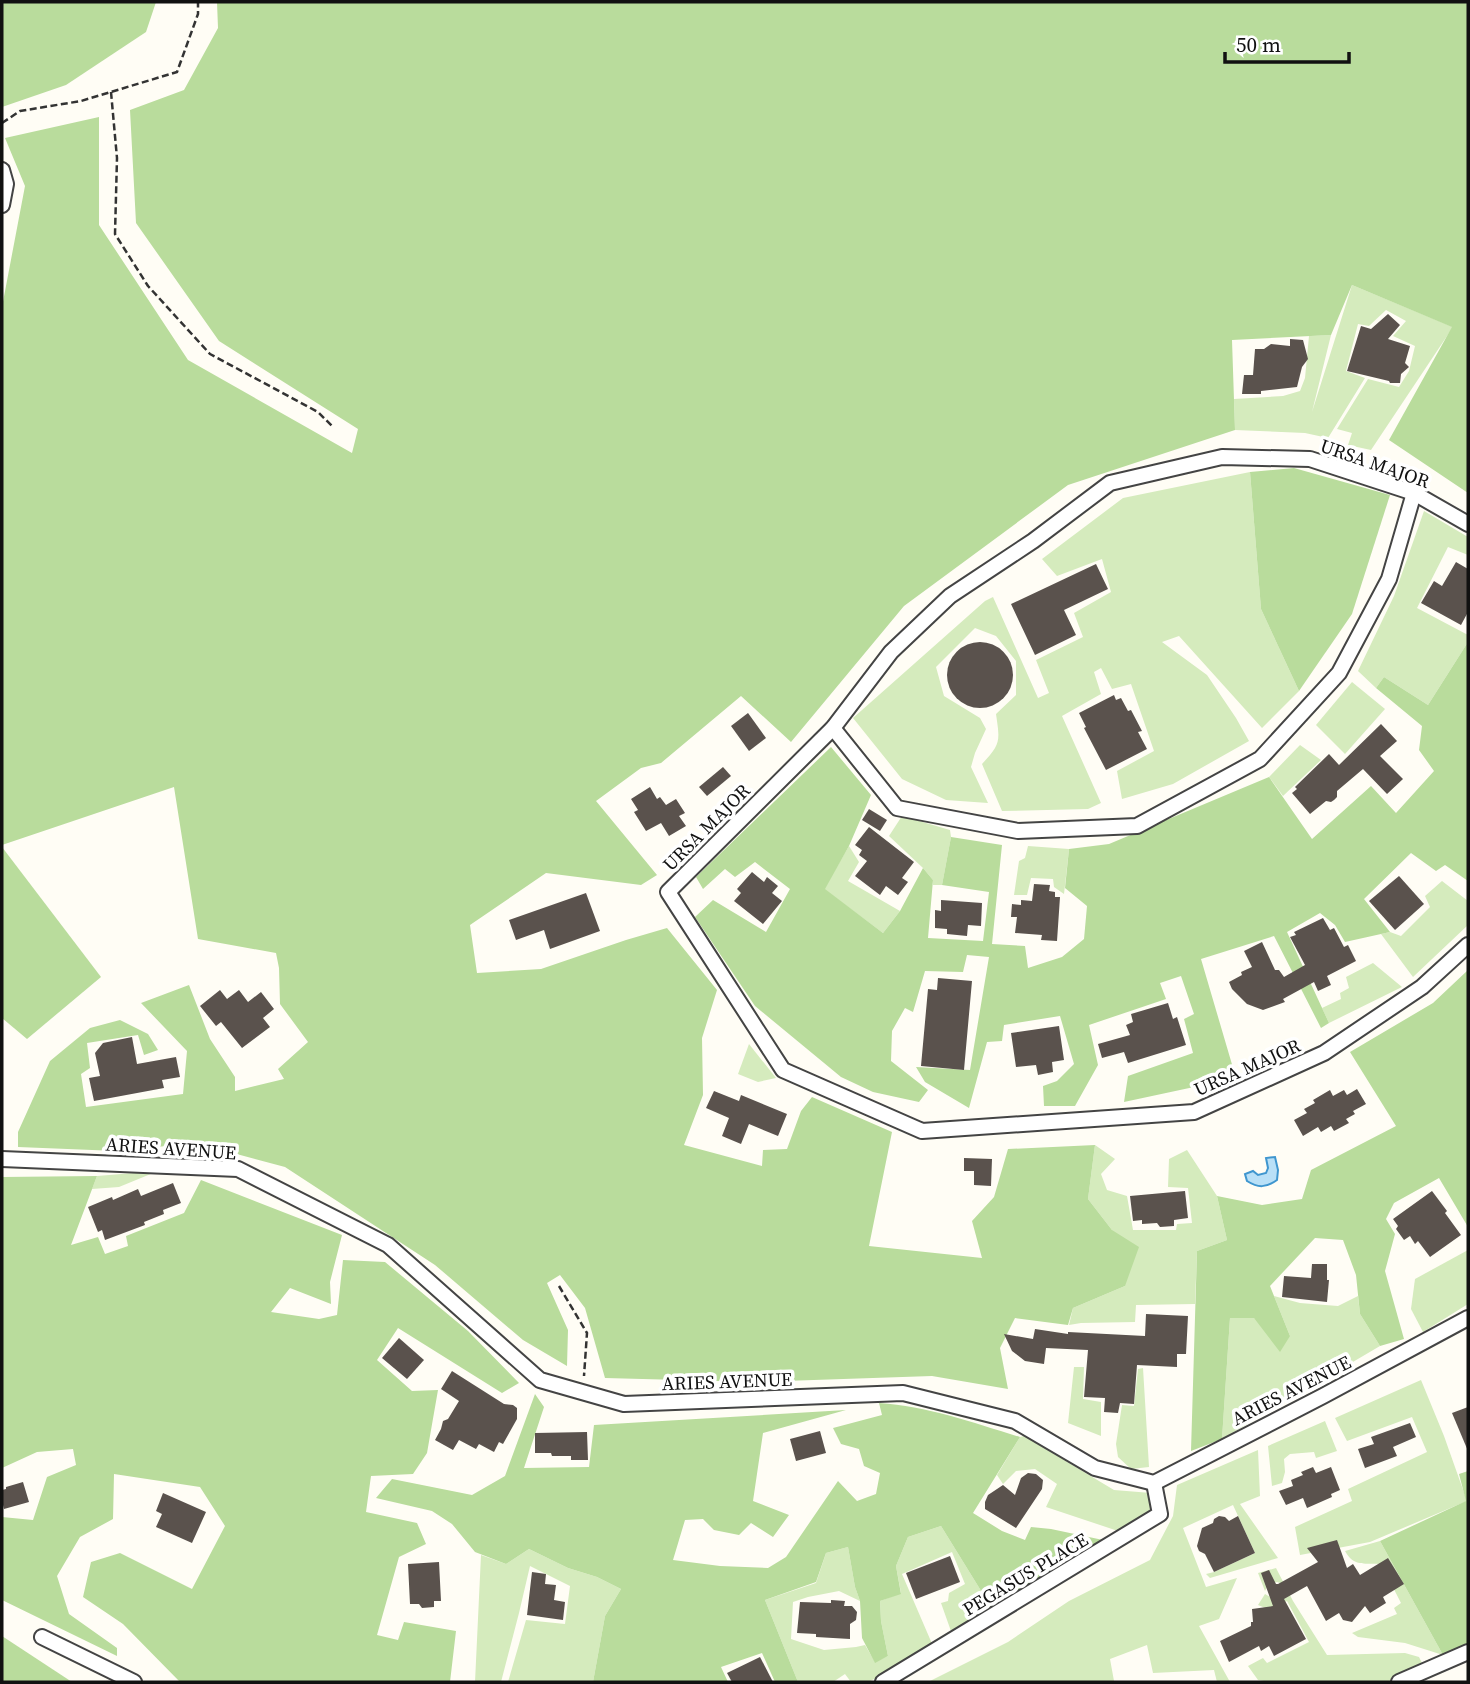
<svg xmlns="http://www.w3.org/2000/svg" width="1470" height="1684" font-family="'Source Serif 4',serif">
<rect width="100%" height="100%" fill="#fffdf5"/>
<!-- green -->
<g fill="#d5ebbd">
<polygon points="1352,285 1453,327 1371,450 1348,445 1352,433 1337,429 1368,379 1399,387 1409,371 1415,346 1393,336 1406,321 1386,310 1369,326 1358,324 1346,371 1365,378 1328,438 1305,433 1235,430 1234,399 1283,396 1300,391 1305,378 1309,336 1331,335 1312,412"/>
<path d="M1250 472 1261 609 1299 691 1262 728 1179 636 1162 642 1207 675 1236 718 1249 741 1173 784 1122 799 1117 771 1154 751 1131 684 1112 689 1101 668 1094 672 1101 694 1062 716 1101 803 1088 809 1002 811 982 764C1001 744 1000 741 996 714L1016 695V661L996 636 975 628 936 667 944 696 980 718 986 729 975 753 971 767 988 803 946 800 902 779 853 718 985 601 993 597 1038 698 1049 693 1036 660 1083 637 1074 613 1111 592 1102 559 1057 576 1042 559 1123 498Z"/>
<polygon points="1424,511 1468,537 1468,555 1448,547 1417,608 1468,635 1468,642 1428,705 1384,677 1376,688 1358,671 1394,596"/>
<polygon points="1352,682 1385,709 1345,754 1316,725"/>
<polygon points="1300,745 1321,760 1283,796 1269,777"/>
<polygon points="902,816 950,830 951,837 942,885 933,885 933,880 923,868 889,836"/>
<polygon points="849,846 859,862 848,881 900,911 883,933 824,889"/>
<polygon points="1028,846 1069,849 1064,894 1054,887 1053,879 1031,878 1027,895 1014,895 1019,861 1025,858"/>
<polygon points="1442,881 1468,901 1468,925 1413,977 1381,934 1390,932 1401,936 1430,907 1425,896"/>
<polygon points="1373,963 1402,987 1329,1023 1322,1008 1341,999 1340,993 1349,988 1346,977"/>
<polygon points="749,1044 776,1078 758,1082 738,1074"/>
<polygon points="1095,1145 1115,1159 1101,1174 1107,1190 1127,1196 1133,1230 1176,1230 1177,1224 1192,1223 1188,1188 1168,1187 1169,1159 1187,1150 1217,1196 1227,1240 1197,1251 1195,1304 1136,1305 1135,1322 1081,1323 1069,1325 1073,1308 1125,1286 1112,1230 1088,1199"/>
<polygon points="158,1171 119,1187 92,1189 97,1176"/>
<polygon points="1468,1250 1468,1304 1423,1332 1411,1309 1415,1279"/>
<polygon points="1274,1296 1300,1303 1338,1306 1358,1296 1360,1314 1380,1346 1222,1439 1230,1318 1254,1318 1290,1336"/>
<polygon points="1074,1367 1084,1367 1083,1399 1101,1402 1101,1436 1068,1423"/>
<polygon points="1143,1368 1149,1467 1131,1469 1118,1457 1116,1444 1122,1405 1134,1406 1138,1369"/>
<polygon points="1421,1380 1444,1436 1467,1501 1370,1542 1300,1555 1295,1527 1352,1501 1348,1489 1427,1452 1412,1417 1347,1441 1335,1418"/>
<polygon points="1325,1421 1337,1451 1316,1458 1314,1452 1290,1454 1284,1459 1285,1472 1282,1483 1272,1486 1268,1446"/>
<polygon points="1024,1436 1114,1490 1151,1493 1150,1512 1121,1532 1046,1507 1057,1484 1035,1469 1016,1471 1003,1484 997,1475 1020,1437"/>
<polygon points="1258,1450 1260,1496 1240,1504 1278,1558 1210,1578 1206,1574 1214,1572 1255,1553 1233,1505 1183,1528 1206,1587 1237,1578 1219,1619 1199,1626 1230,1682 1217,1682 1214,1670 1153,1673 1147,1645 1110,1659 1114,1681 1118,1682 928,1682 1008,1642 1069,1601 1150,1560 1173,1516 1177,1485"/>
<polygon points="941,1526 991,1607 952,1634 941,1603 948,1601 949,1593 965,1584 952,1552 902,1574 933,1646 891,1671 868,1682 851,1682 845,1674 833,1682 798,1682 765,1600 816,1583 826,1553 848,1547 855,1587 860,1601 839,1591 808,1597 793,1602 791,1639 824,1650 856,1647 865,1645 875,1662 888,1656 881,1621 880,1601 901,1593 896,1566 908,1537"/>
<path d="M1380 1541 1443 1655 1405 1643 1358 1637 1352 1633 1397 1614 1394 1608 1401 1603 1381 1564C1364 1563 1354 1567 1345 1551Z"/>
<polygon points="529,1549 568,1568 597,1577 621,1589 605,1616 593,1682 508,1682 526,1620 565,1624 570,1586 530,1566 519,1613 501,1682 475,1682 481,1555 506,1564"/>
<polygon points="1276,1568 1293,1601 1327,1655 1405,1653 1419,1657 1424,1667 1387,1682 1270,1682 1258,1680 1248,1666 1263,1658 1267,1663 1309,1642 1287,1601 1270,1610 1258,1605 1265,1594 1277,1601 1283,1584 1277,1582 1268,1585 1265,1591 1258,1573"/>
</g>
<!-- forest -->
<g fill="#b9dc9c">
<polygon points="2,2 156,2 146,32 66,85 2,107"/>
<polygon points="217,2 1468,2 1468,493 1389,440 1452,327 1352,285 1331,335 1232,340 1235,430 1068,485 904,606 791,742 741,696 661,763 641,768 596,801 657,875 641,885 546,873 470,925 477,973 541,969 626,940 667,928 717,990 702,1038 703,1095 684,1145 762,1166 763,1150 787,1149 801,1111 812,1097 892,1132 869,1246 982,1258 972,1221 994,1197 1008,1149 1095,1145 1088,1199 1112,1230 1139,1247 1125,1286 1073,1308 1068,1325 1015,1318 1000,1348 1008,1389 932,1376 755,1382 605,1378 585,1308 560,1275 547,1283 568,1330 567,1366 523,1340 435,1265 285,1167 196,1143 117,1151 18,1147 18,1132 50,1061 90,1028 120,1020 148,1034 158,1050 144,1055 138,1035 87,1043 90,1068 81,1074 86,1107 183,1094 187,1051 141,1003 189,985 210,1039 235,1077 235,1091 284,1079 278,1069 308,1042 280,1004 279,968 276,953 198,939 174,787 2,845 2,307 25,186 5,138 99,117 99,225 188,360 352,453 358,429 219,341 136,223 130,110 184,90 218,28"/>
<polygon points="1294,468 1390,495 1352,614 1299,691 1261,609 1250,472"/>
<polygon points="1468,642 1468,881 1445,865 1436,871 1411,853 1364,899 1390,932 1345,942 1335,925 1320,913 1287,932 1329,1023 1321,1028 1274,936 1201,959 1236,1078 1124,1102 1128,1076 1193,1053 1184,1019 1194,1014 1181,976 1160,983 1166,999 1089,1025 1098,1065 1075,1106 1044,1106 1043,1086 1057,1081 1074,1064 1060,1016 1004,1025 1002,1041 987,1042 969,1108 925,1082 916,1067 970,1070 989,957 967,955 963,972 925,971 913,1012 905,1008 892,1031 891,1061 928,1090 919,1102 873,1092 841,1077 755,1006 695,917 713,900 766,932 790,889 755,862 735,877 725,869 703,889 696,877 831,747 871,795 849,846 825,889 883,933 900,911 923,868 933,880 928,938 983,941 989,892 942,885 951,837 1002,845 992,944 1025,946 1028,968 1062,957 1084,939 1087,906 1065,888 1069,849 1109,844 1269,777 1312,839 1371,786 1396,813 1434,771 1419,750 1422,726 1376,688 1384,677 1428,705"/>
<polygon points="2,847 101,977 27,1039 2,1018"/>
<polygon points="1468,970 1468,1227 1439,1178 1394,1203 1386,1219 1395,1234 1385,1271 1404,1339 1380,1346 1360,1314 1356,1275 1343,1240 1315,1238 1270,1286 1290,1336 1280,1352 1254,1318 1230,1318 1222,1439 1191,1451 1197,1251 1227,1240 1217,1196 1262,1205 1302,1199 1311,1170 1396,1126 1350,1052 1433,1003"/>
<polygon points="97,1176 71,1245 98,1237 105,1254 128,1246 126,1236 184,1213 201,1180 342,1235 330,1282 331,1304 290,1288 271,1312 319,1319 337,1315 343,1260 385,1262 468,1331 519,1383 502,1393 398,1328 377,1360 412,1391 438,1390 427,1453 413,1474 371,1476 366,1512 417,1523 426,1544 399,1557 377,1635 398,1640 404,1622 456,1631 450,1682 180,1682 123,1624 83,1597 91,1562 120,1553 192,1589 225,1526 200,1487 114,1474 113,1519 80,1537 57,1576 69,1614 117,1648 117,1656 2,1600 2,1517 33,1520 47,1477 76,1465 73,1449 37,1452 2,1468 2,1177"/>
<path d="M535 1394 544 1407 524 1468 589 1467 594 1425 846 1410 763 1433 753 1501 789 1515 773 1537 751 1523 739 1535 714 1530 703 1519 685 1520 673 1560 720 1566 768 1568 786 1557 838 1481 857 1501 876 1494 880 1473 864 1466 859 1449 841 1444 833 1428 882 1415 879 1403C927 1406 974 1423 1020 1437L973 1513 1002 1531 1025 1540 1031 1527 1051 1529 1103 1540 991 1607 941 1526 908 1537 896 1566 901 1594 880 1601 881 1621 888 1656 875 1663 862 1638 860 1601 855 1587 848 1547 826 1553 816 1582 765 1600 798 1682H775L762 1653 721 1667 728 1682H593L605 1616 621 1589 597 1577 568 1568 529 1549 506 1564 475 1552 452 1524 432 1511 376 1498 392 1479 472 1495 505 1476Z"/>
<polygon points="1468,1471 1468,1643 1443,1655 1380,1541 1466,1501 1459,1474"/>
<polygon points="2,1636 72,1682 2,1682"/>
</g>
<!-- water -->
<path fill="#b9e0f7" stroke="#3f96cf" stroke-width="2" d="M1275 1157 1278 1170 1277 1180C1266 1188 1258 1188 1247 1181L1245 1174 1253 1171 1258 1175 1266 1173 1268 1168 1266 1158Z"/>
<!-- building -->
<g fill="#5a524d">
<polygon points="1388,314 1400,325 1388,339 1410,346 1405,363 1409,367 1401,374 1400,383 1390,383 1389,381 1347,371 1361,326 1371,329"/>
<polygon points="1290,339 1303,340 1308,359 1302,367 1297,387 1261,391 1261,394 1242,394 1244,375 1253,375 1255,349 1264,349 1271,344 1290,346"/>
<polygon points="1456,562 1468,569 1468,612 1461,625 1421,603 1434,581 1442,586"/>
<polygon points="1096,564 1108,589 1064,610 1076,635 1035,655 1011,604"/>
<circle cx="980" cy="675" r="33"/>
<polygon points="1114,695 1116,700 1121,698 1128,711 1131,710 1142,731 1138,732 1147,749 1106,770 1084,728 1086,727 1079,713"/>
<polygon points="748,713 766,738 749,751 731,726"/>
<polygon points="1381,724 1397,741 1380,756 1403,779 1387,794 1363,769 1337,791 1337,797 1334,800 1331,802 1326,801 1310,814 1292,793 1297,789 1295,787 1329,754 1339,765"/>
<polygon points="723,767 731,776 707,796 699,787"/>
<polygon points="650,787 657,799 660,797 666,805 676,799 685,813 679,816 686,826 669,836 661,823 646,831 634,812 638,810 631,799"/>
<polygon points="869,809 887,820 880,831 862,820"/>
<polygon points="869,827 914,862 902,878 908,882 898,895 886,886 880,895 855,876 867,861 859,855 862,850 855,845"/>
<polygon points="752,872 764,882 767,877 778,886 772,893 782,901 763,924 734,901 741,893 737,889"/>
<polygon points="1399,876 1424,904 1395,930 1369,901"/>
<polygon points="1034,884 1050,885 1049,891 1055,892 1055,897 1060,897 1057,941 1041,940 1042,935 1015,933 1017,917 1011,917 1012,904 1021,905 1021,900 1032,901"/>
<polygon points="586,893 600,931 550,949 544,930 516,940 509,920"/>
<polygon points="941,900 982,903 981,926 968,925 967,936 947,934 947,929 935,928 935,910 941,911"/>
<polygon points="1323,918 1330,930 1334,928 1344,947 1348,945 1356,961 1327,976 1331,985 1318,991 1314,982 1283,999 1285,1002 1263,1010 1247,1004 1232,989 1229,982 1242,975 1241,972 1252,967 1244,951 1262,942 1275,970 1279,970 1284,977 1305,965 1290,937 1296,935 1294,932"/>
<polygon points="938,978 972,981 964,1070 921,1066 928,989 937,990"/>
<polygon points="220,990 227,999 239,990 248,1002 261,992 274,1009 263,1018 270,1027 242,1048 221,1022 216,1026 200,1006"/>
<polygon points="1168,1003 1173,1019 1177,1017 1186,1045 1128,1063 1124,1052 1102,1058 1098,1044 1130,1035 1126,1025 1133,1022 1131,1014"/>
<polygon points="1059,1026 1064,1060 1052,1062 1053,1072 1038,1075 1036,1065 1016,1067 1011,1033"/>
<polygon points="132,1037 137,1064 176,1057 180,1077 162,1080 164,1088 94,1101 89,1078 100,1076 95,1053 103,1043"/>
<polygon points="1357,1089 1366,1104 1353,1111 1355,1114 1346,1119 1349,1123 1334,1131 1331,1126 1321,1132 1318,1127 1303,1136 1294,1120 1307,1113 1304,1109 1315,1103 1313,1100 1330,1090 1333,1096 1344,1090 1347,1095"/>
<polygon points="714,1091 739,1101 741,1095 787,1114 778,1136 749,1124 741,1144 722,1136 729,1118 706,1108"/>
<polygon points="964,1158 992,1159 991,1186 974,1185 974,1171 964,1171"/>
<polygon points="173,1183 181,1203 163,1210 164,1214 144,1222 145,1225 105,1240 102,1230 98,1232 88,1207 112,1197 113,1200 138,1189 141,1196"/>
<polygon points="1185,1191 1188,1218 1174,1220 1174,1226 1160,1227 1157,1223 1142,1224 1142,1220 1133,1221 1130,1196"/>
<polygon points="1432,1191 1447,1211 1445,1213 1461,1235 1430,1257 1418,1241 1415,1244 1410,1236 1404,1240 1396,1229 1398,1226 1393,1219"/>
<polygon points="1312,1264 1327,1264 1327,1280 1329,1280 1327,1302 1282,1297 1284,1276 1311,1278"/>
<polygon points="1146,1314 1188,1316 1186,1354 1177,1354 1177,1367 1137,1365 1134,1404 1120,1403 1118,1413 1104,1412 1105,1398 1084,1397 1088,1350 1046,1348 1044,1364 1025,1361 1012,1351 1004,1334 1033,1339 1035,1329 1068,1334 1068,1332 1145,1336"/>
<polygon points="399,1338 424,1360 407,1379 382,1358"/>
<polygon points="452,1371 504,1404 513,1405 517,1408 517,1419 503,1444 499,1442 494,1452 479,1444 476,1449 459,1440 453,1450 435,1440 441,1429 443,1421 448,1419 459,1401 441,1389"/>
<polygon points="1468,1407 1468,1451 1452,1413"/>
<polygon points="1410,1423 1416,1437 1393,1447 1397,1456 1365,1468 1358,1449 1374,1444 1371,1437"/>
<polygon points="820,1431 826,1453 796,1461 790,1439"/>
<polygon points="587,1432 588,1460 571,1460 571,1456 552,1456 551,1453 535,1453 535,1433"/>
<polygon points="1313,1467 1316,1473 1331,1467 1340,1490 1331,1494 1332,1497 1307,1508 1303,1498 1286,1505 1279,1491 1293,1486 1291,1480 1303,1475 1301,1472"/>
<polygon points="1028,1473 1036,1474 1043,1480 1042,1489 1016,1528 985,1509 985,1502 988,1495 1003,1485 1015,1495 1021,1478"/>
<polygon points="23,1482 29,1502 4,1509 2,1501 2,1490 6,1489 6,1487"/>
<polygon points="163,1493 206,1512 192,1543 156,1527 162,1514 156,1511"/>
<polygon points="1219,1516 1225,1517 1229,1521 1238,1516 1255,1553 1214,1572 1205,1554 1199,1551 1197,1546 1202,1528 1213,1523 1214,1519"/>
<polygon points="1337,1540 1347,1568 1353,1564 1360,1575 1388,1558 1404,1584 1383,1597 1386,1603 1370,1613 1365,1606 1352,1622 1343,1620 1339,1613 1326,1621 1307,1586 1284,1599 1306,1639 1274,1656 1269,1646 1261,1651 1259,1646 1229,1662 1220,1641 1251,1626 1251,1622 1253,1622 1252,1609 1273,1606 1261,1573 1269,1570 1276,1584 1278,1584 1318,1562 1307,1548"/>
<polygon points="950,1556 960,1582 916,1599 906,1573"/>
<polygon points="439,1562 441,1601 434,1601 434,1607 422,1608 419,1604 410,1604 408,1564"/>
<polygon points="532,1572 546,1574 545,1584 556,1585 554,1600 565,1602 563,1620 527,1615"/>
<polygon points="831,1600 845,1601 844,1606 852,1606 857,1612 856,1620 850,1624 850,1639 816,1637 816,1634 797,1633 800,1602 831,1603"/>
<polygon points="760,1657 773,1682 732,1682 727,1673"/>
</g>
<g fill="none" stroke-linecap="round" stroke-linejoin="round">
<!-- street casing -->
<g stroke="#444" stroke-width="18">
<g id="street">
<polyline points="2,170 6,184 2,205"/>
<polyline points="1468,524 1414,493 1310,459 1222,457 1110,483 1033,541 950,596 891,652 833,728 668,892 783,1070 922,1131 1194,1112 1324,1053 1422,987 1468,945"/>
<polyline points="833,728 897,808 1018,831 1137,826 1260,759 1339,673 1389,579 1414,493"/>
<polyline points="2,1159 238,1169 388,1245 540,1380 624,1404 903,1393 1015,1421 1095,1468 1154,1483 1323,1396 1468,1318"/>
<polyline points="42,1637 134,1682"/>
<polyline points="883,1682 1160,1514 1154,1483"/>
<polyline points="1399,1682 1468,1652"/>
</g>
</g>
<!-- path -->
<g stroke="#333" stroke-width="2.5" stroke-dasharray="7 3.5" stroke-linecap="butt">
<polyline points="111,92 117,158 115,234 148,286 210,354 318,412 332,426"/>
<polyline points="2,123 20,111 81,101 177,72 198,14 198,2"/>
<polyline points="559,1286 587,1333 584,1376"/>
</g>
<!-- street -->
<use href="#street" stroke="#fff" stroke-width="14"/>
</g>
<g text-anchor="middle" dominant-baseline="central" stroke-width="7" stroke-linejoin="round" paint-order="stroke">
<!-- street labels -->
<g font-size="19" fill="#111" stroke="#fff">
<text transform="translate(1375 463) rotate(19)">URSA MAJOR</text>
<text transform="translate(706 827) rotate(-45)">URSA MAJOR</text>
<text transform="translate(1247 1067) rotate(-24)">URSA MAJOR</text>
<text transform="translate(171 1148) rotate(4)">ARIES AVENUE</text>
<text transform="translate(727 1381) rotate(-2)">ARIES AVENUE</text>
<text transform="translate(1291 1390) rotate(-27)">ARIES AVENUE</text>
<text transform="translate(1025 1574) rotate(-31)">PEGASUS PLACE</text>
</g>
</g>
<!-- border -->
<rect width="1470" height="1684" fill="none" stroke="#111111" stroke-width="7"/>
<!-- scale -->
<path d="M1225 52v10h124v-10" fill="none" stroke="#111111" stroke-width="3.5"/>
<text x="1236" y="52" font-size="21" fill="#111111" stroke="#ffffff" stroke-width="5" paint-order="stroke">50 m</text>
</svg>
